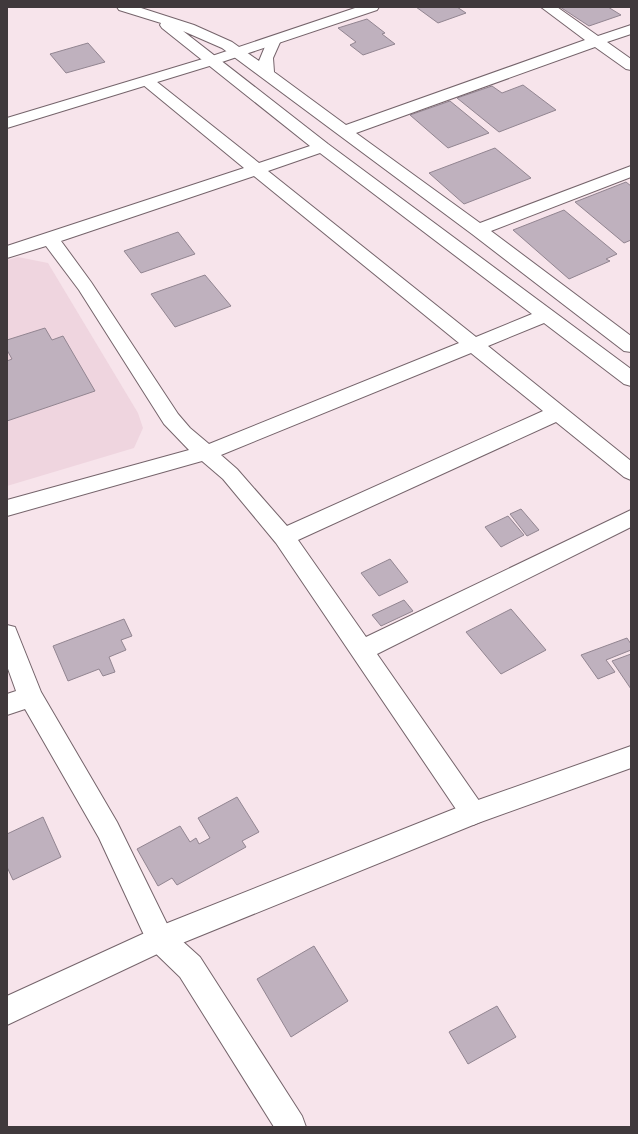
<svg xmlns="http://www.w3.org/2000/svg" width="638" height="1134" font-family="Helvetica,sans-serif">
<rect width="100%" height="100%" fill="#f7e4eb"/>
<!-- built -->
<polygon fill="#efd5df" points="18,257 48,263 138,413 143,428 134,448 7,486 7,260"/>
<!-- building -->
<g fill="#bfb1be" stroke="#928591">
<polygon points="416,7 457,7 466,13 438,23"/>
<polygon points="560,7 608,7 621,15 589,26"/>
<polygon points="367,19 385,33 382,34 395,44 363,55 350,45 356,42 338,28"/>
<polygon points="88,43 105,62 66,73 50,54"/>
<polygon points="523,85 556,110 499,132 457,98 492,86 502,93"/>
<polygon points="450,101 489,133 448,148 410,115"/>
<polygon points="495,148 531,178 464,204 429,173"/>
<polygon points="626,182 631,186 631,240 624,243 575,202"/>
<polygon points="564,210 617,254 606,259 610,261 569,279 513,230"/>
<polygon points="178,232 195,254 141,273 124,251"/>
<polygon points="205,275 231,306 175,327 151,294"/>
<polygon points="45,328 52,340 63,336 95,391 7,421 7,361 12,359 7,350 7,340"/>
<polygon points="521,509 539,530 527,536 510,514"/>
<polygon points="508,516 524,535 501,547 485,527"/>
<polygon points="390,559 408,582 379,596 361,573"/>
<polygon points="404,600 413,611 381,626 372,615"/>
<polygon points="511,609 546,650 501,674 466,632"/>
<polygon points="124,619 132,636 121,640 126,650 109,657 115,672 103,676 99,669 68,681 53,646"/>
<polygon points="627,638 631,644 631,650 606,660 615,672 598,679 581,655"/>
<polygon points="631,654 631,689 612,661"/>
<polygon points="237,797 259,832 242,841 246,847 177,885 172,878 158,886 137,849 180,826 190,842 196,838 199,844 210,838 198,818"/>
<polygon points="43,817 61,857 13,880 7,867 7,834"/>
<polygon points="314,946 348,1001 291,1037 257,979"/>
<polygon points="497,1006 516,1037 468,1064 449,1032"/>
</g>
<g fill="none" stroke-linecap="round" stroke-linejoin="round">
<!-- street casing -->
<g stroke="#75646b" stroke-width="2">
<g id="street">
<path d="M117 7H138L194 25 232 42 259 61 269 37H279L281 40 273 58 274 72 346 125 585 40 541 7H557L598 36 631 25V34L607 42 631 59V70L626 69 595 47 356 133 480 223 631 166V177L491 231 631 336V352L624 351 472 234 222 48 183 31 328 144 631 369V386L624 384 544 323 488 346 631 461V480L624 477 556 422 298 540 366 637 631 510V527L377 654 482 805 486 813 482 821 473 825 464 821 276 543 223 479 202 461 7 516V500L189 450 164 424 79 290 46 246 7 258V246L244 168 142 84 139 81 142 78H152L259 163 310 146 162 28 160 25 161 23 119 10ZM320 153 532 314 476 337 268 171ZM254 176 459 343 209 444 190 428 178 414 91 282 61 241ZM471 353 543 411 287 526 237 469 221 455Z"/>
<polygon points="7,625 15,627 41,692 117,822 170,930 200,957 302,1116 306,1127 274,1127 180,977 150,948 99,838 25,709 7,715 7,694 16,691 7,666"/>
</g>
</g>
<!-- secondary casing -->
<g stroke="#75646b" stroke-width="2">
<g id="secondary">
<polygon points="358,7 379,7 377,10 216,64 7,128 7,118 206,58"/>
<polygon points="631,746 631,768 478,823 170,948 7,1025 7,996 160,926 464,805"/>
</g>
</g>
<!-- street -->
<use href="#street" fill="#fff" fill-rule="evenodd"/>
<!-- secondary -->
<use href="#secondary" fill="#fff" fill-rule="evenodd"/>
</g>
<!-- border -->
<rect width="638" height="1134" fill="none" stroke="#40393c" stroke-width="16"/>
</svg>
